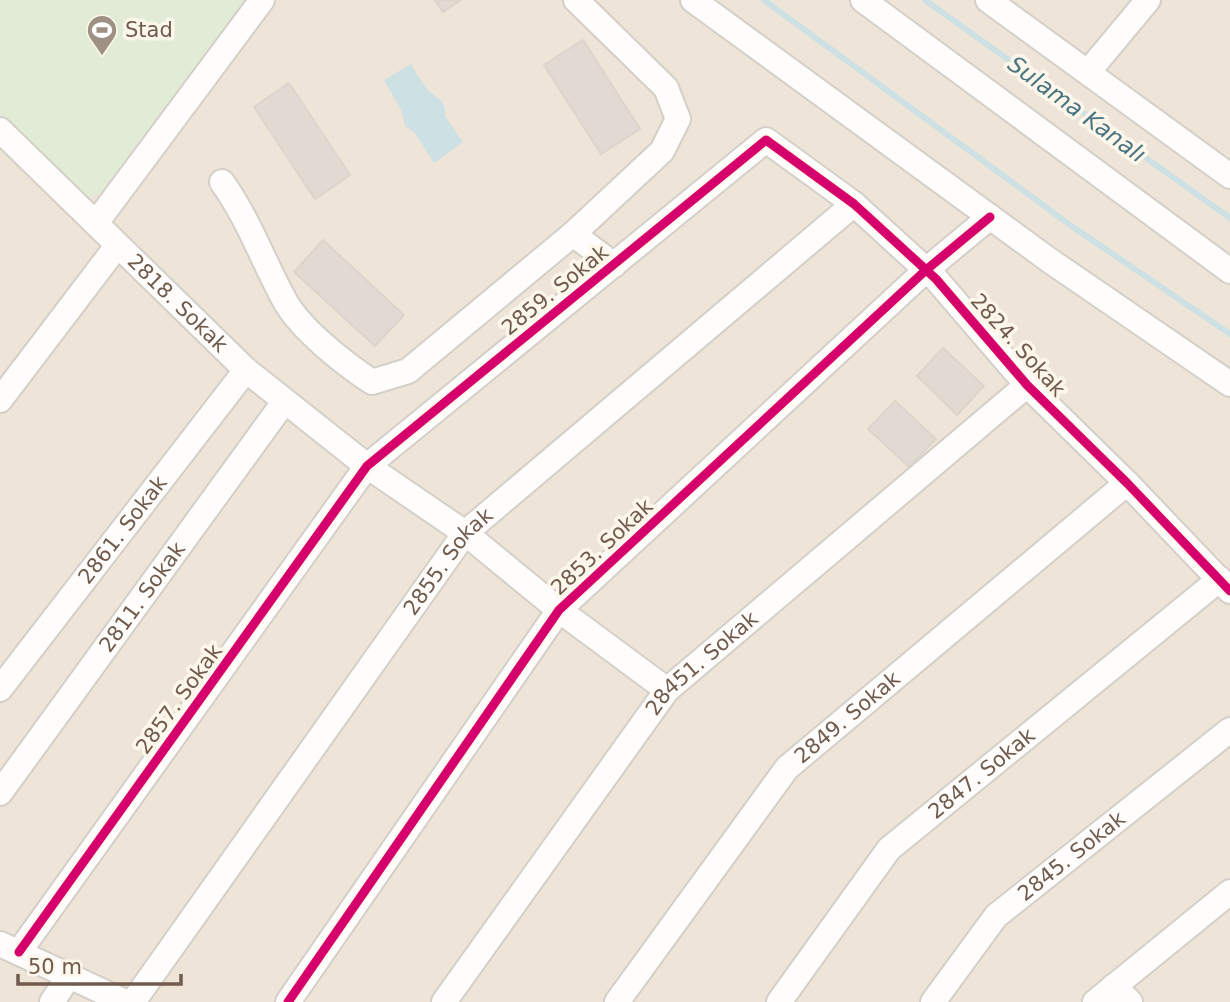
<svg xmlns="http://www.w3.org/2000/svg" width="1230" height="1002" font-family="'DejaVu Sans',sans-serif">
<rect width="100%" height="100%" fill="#f5f2ea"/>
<!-- residential -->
<rect fill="#eee5d8" x="0" y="0" width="1230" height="1002"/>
<!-- green -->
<polygon fill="#e1ebd6" points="0,0 246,0 104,192 88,198 0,114"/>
<!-- water -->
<path fill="#cde1e4" d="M411 64C416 72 421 81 427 89 436 99 447 99 445 116L463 142 434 163 415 133 405 126 401 110 384 80Z"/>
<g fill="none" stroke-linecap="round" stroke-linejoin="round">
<!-- stream -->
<g stroke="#cde1e4" stroke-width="6">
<polyline points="764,0 1073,227 1230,334"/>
<polyline points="925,0 1230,218"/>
</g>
</g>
<!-- building -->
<g fill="#e1dad2" stroke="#ddd5cd" stroke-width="2">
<polygon points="435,0 461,0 443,12"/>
<polygon points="583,40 640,129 601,154 544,65"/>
<polygon points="289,83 350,175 315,199 254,107"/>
<polygon points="323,240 404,315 375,346 294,272"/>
<polygon points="943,348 984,386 957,415 917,376"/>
<polygon points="895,401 936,439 909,467 868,429"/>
</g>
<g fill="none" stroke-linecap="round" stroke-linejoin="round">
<!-- minor casing -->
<g stroke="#d4cfc8" stroke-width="28">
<g id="minor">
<polyline points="576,0 666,88 678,119 662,151 573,234 614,265"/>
<polyline points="693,0 1049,260 1230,384"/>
<polyline points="863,0 1230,271"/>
<polyline points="988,0 1230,176"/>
<polyline points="1088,72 1148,0"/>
<path id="s1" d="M0 130 246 370 367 466 465 533 559 610 667 690"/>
<path d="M222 182C249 220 263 261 285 301 301 330 345 364 372 382L408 371 573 234"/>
<polyline points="96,223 262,0"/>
<polyline points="0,400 117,246"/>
<path id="s2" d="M0 689 246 370"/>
<path id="s3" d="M0 793 284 402"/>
<polyline points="0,944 125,1002"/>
<polyline points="19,952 367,466 766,140 854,204 936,279 1027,385 1127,483 1230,591"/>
<polyline points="1114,986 1130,1002"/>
<polyline points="52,1002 69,976"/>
<path id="s4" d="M133 1002 465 533 854 204"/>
<polyline points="288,1002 559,610 926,270 990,217"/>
<path id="s5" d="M444 1002 667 690 1027 385"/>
<path id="s6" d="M617 1002 787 768 1127 483"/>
<path id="s7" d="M779 1002 889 849 1220 579"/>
<path id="s8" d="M933 1002 996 916 1230 730"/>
<polyline points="1095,1002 1230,892"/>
</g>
</g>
<!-- minor -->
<use href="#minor" stroke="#fefdfc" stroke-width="24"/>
<!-- cycleway casing -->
<g stroke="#fdf7eb" stroke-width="13">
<g id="cycleway">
<polyline points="19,952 367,466 766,140 854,204 936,279 1027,385 1127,483 1230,591"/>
<polyline points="288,1002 559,610 926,270 990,217"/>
</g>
</g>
<!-- cycleway -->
<use href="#cycleway" stroke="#d6006c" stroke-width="9"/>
</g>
<!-- icons -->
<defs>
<g id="stadium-pin" transform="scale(1.575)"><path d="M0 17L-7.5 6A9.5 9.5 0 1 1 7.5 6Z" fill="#9f9084" stroke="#fdf7eb"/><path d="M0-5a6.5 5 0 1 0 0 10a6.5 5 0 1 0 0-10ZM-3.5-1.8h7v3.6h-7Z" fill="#fff"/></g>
</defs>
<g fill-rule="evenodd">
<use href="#stadium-pin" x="102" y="30"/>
</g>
<g text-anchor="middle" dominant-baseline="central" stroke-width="7" stroke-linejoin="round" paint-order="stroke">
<!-- poi labels -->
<g font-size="21" fill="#705b4d" stroke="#fdf7eb" text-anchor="start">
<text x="125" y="30">Stad</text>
</g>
<!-- street labels -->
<g font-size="21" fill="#705b4d" stroke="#fdf7eb">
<text transform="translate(555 290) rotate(-39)">2859. Sokak</text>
<text stroke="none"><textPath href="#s1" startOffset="248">2818. Sokak</textPath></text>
<text transform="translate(1018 345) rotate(48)">2824. Sokak</text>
<text stroke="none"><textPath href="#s2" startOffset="201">2861. Sokak</textPath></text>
<text transform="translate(602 547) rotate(-43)">2853. Sokak</text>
<text stroke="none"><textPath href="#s4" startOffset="542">2855. Sokak</textPath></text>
<text stroke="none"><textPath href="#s3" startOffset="242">2811. Sokak</textPath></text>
<text stroke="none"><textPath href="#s5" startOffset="427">28451. Sokak</textPath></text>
<text transform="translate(179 699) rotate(-54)">2857. Sokak</text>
<text stroke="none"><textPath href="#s6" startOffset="368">2849. Sokak</textPath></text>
<text stroke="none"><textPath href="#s7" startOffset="308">2847. Sokak</textPath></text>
<text stroke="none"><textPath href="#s8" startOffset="203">2845. Sokak</textPath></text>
</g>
<!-- water labels -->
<g font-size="23" font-style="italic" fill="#497481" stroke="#fdf7eb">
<text transform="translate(1077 109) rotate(36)">Sulama Kanalı</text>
</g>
</g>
<!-- scale -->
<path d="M18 974v10h163v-10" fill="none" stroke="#705b4d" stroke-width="3.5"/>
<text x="28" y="974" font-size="21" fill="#705b4d" stroke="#fdf7eb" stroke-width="5" paint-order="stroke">50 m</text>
</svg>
